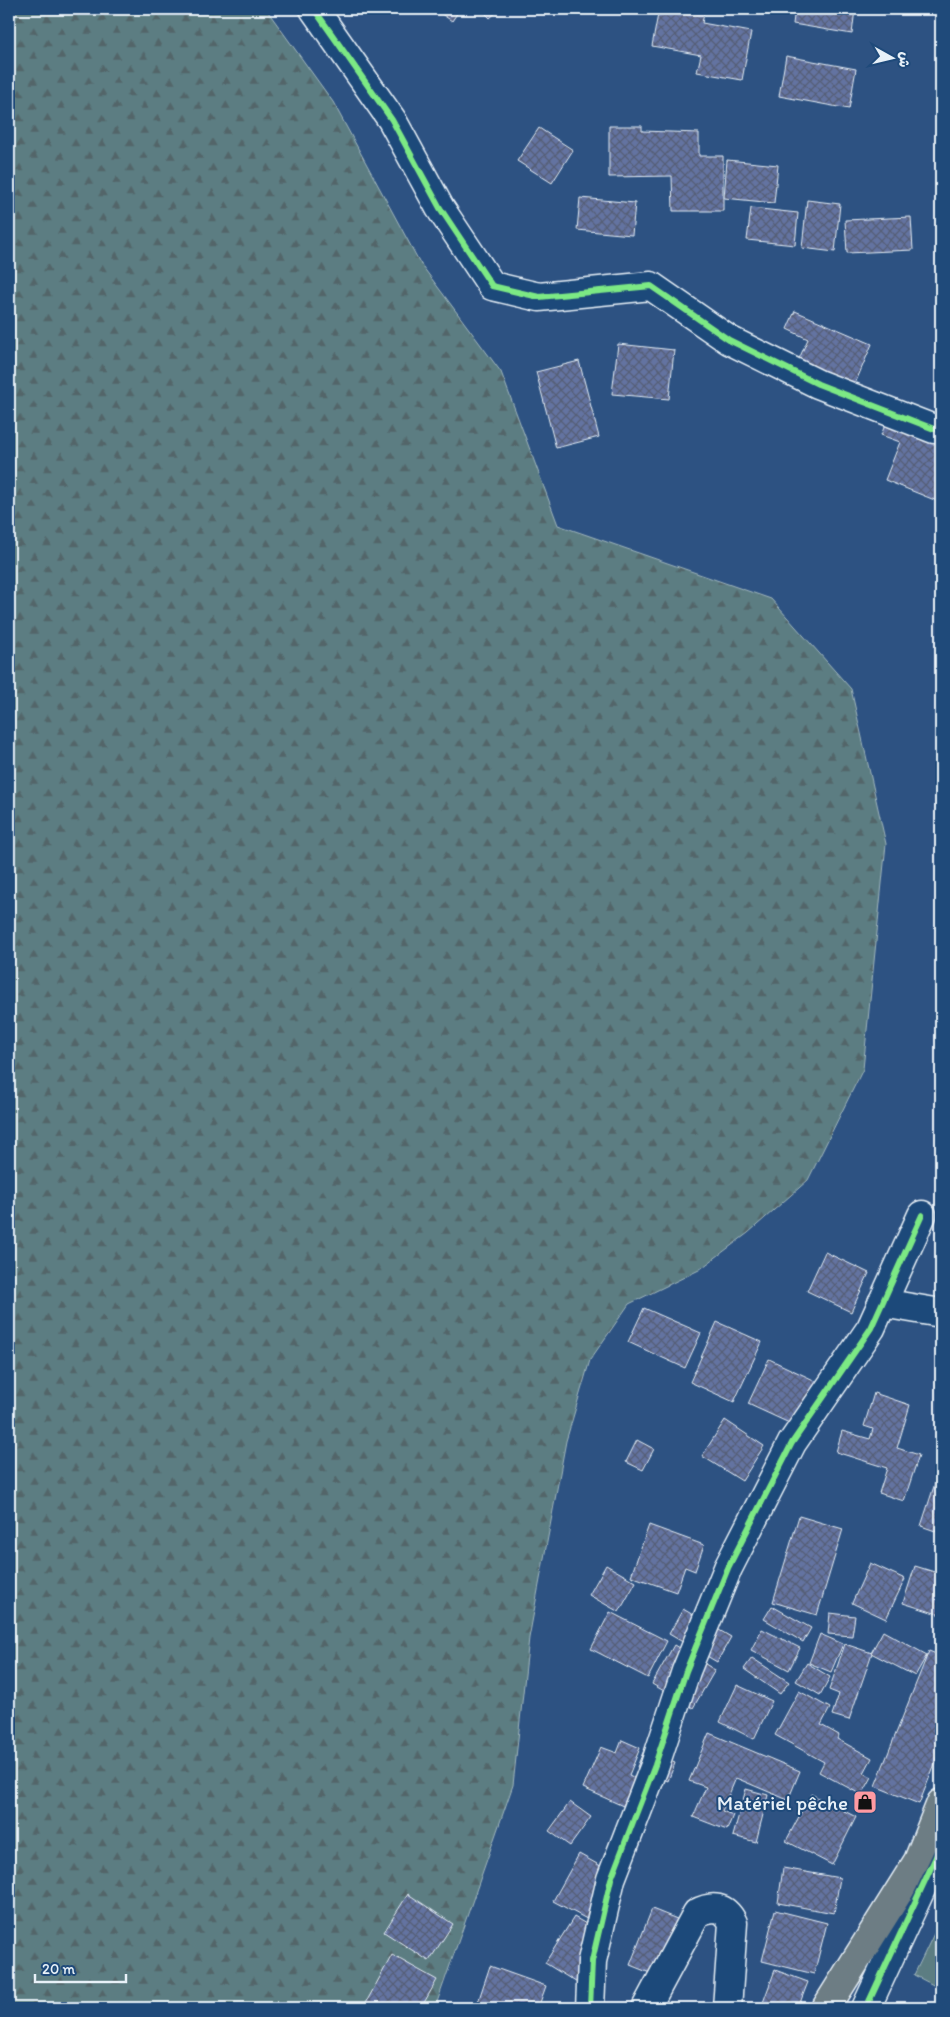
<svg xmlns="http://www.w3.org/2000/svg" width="950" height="2017" font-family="Itim,'Playpen Sans Arabic',sans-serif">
<defs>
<pattern id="forest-firs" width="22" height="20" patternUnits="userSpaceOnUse" patternTransform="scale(1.25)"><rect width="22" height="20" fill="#5b7d82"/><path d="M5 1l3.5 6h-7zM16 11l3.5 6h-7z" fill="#526569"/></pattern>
<pattern id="building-cross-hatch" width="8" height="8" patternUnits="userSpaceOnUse" patternTransform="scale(1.25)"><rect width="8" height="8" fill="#6473a1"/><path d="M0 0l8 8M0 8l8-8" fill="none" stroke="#555e76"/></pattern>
</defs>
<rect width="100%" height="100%" fill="#2d5282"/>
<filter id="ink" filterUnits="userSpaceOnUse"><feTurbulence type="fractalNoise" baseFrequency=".02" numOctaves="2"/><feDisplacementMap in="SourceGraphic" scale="10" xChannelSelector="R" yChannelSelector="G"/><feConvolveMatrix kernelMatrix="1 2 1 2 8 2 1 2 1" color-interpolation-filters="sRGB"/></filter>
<g filter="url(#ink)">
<!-- grass -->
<polygon fill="#5b7d82" stroke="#a2b7bd" points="941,1919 941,1989 914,1975"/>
<!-- forest -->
<polygon fill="url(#forest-firs)" stroke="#a2b7bd" points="9,9 266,9 333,102 420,263 501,372 558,525 771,599 851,689 886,844 863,1069 808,1180 748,1233 699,1270 629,1304 590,1360 566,1441 529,1638 513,1785 435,2008 9,2008"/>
<!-- building -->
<g fill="url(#building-cross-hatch)" stroke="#e8f1f8">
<polygon points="434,9 460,9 452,21"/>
<polygon points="481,9 500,9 490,18"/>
<polygon points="659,9 705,9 702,23 751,32 742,80 697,72 701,55 652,46"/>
<polygon points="795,9 855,9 852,34 793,24"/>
<polygon points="786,56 856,69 849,109 779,96"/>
<polygon points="609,126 642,126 642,131 699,133 699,156 723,156 723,211 673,211 672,176 609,177"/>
<polygon points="539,128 573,150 552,183 517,161"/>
<polygon points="727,160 778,165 774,203 724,198"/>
<polygon points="580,198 635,203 632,235 577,230"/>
<polygon points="807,200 840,204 835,252 802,248"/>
<polygon points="751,208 798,213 795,245 747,240"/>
<polygon points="911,217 913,250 847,253 845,220"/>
<polygon points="795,311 872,344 854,386 798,361 808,339 787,329"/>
<polygon points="618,344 674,350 669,399 612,394"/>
<polygon points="579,361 599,437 556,448 536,372"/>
<polygon points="888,418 941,439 941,492 937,501 885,480 900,442 881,435"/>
<polygon points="825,1252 869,1273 851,1312 807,1291"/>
<polygon points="644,1308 701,1333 685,1368 628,1342"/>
<polygon points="717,1322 762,1342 734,1402 690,1382"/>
<polygon points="769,1359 820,1383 798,1427 748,1404"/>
<polygon points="874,1393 910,1405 897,1448 919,1455 904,1501 879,1493 887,1468 836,1452 842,1431 870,1439 873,1429 864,1426"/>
<polygon points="725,1420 764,1446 742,1481 702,1456"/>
<polygon points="637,1440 654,1449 643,1470 626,1462"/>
<polygon points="940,1468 941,1468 941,1533 921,1526"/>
<polygon points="799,1516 843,1529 817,1615 773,1602"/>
<polygon points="649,1525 704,1545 695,1571 685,1567 676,1592 631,1576"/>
<polygon points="870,1563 905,1579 886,1619 852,1603"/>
<polygon points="606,1565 636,1582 619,1612 589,1595"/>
<polygon points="915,1566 941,1574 941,1615 903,1603"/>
<polygon points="772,1606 811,1628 803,1642 764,1619"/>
<polygon points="683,1609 731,1637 717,1662 669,1634"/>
<polygon points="610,1612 667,1641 648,1678 591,1649"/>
<polygon points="830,1613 855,1616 852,1636 828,1634"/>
<polygon points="762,1629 800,1648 789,1670 751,1650"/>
<polygon points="883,1631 927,1655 915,1676 871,1653"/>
<polygon points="820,1634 843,1644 831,1672 809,1663"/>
<polygon points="845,1644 872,1653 849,1720 832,1715 839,1694 829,1690"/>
<polygon points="674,1645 715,1670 693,1708 652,1684"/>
<polygon points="929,1651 941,1656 941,1757 938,1756 919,1804 875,1786"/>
<polygon points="752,1658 789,1682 780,1694 744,1669"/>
<polygon points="807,1663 830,1677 820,1695 796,1681"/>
<polygon points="737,1685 772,1701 754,1739 720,1722"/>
<polygon points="799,1691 830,1708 821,1725 839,1735 837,1739 872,1758 864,1773 872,1777 862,1795 819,1772 824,1762 775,1735"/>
<polygon points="709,1733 800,1771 788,1800 736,1778 722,1811 733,1815 727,1830 693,1817 706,1787 689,1781"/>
<polygon points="622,1740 640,1748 629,1775 635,1778 623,1806 583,1788 601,1747 617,1753"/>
<polygon points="644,1750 675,1763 668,1781 637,1767"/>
<polygon points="746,1789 768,1795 756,1842 733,1836"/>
<polygon points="811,1794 856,1817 832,1865 786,1841"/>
<polygon points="570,1802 591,1817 570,1846 549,1831"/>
<polygon points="579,1854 626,1880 600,1926 553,1901"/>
<polygon points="783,1868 840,1878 834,1913 778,1903"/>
<polygon points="408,1894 453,1924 429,1961 384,1932"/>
<polygon points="652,1909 677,1919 655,1975 630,1965"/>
<polygon points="775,1910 827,1923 814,1974 762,1961"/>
<polygon points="574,1917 607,1936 579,1984 545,1963"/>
<polygon points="392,1955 437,1980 421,2008 363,2008"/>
<polygon points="490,1966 546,1986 538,2008 476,2008"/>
<polygon points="775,1970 808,1982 798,2008 761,2008"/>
</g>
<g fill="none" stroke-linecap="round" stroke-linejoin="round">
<!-- minor casing -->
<g stroke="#e8f1f8" stroke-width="31">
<g id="minor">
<polyline points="314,9 392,120 440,208 492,286 539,297 651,286 729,340 818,384 934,429 941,429"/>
<polyline points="882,1303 941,1313"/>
<polyline points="590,2008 592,1961 611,1879 655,1765 686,1671 728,1568 792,1443 871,1328 922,1215"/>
<path d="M646 2008 697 1913C712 1905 725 1906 733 1923L727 2008"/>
<polyline points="866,2008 941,1846"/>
</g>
</g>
<!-- primary casing -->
<g stroke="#e8f1f8" stroke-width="31">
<polyline id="primary" points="826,2008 918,1861 941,1803"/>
</g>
<!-- minor -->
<use href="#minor" stroke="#1f4a7a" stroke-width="28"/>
<!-- primary -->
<use href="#primary" stroke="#6d7d84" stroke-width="28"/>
<!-- cycleway casing -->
<g stroke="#1f4a7a" stroke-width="9">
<g id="cycleway">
<polyline points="314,9 392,120 440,208 492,286 539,297 651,286 729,340 818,384 934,429 941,429"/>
<polyline points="590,2008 592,1961 611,1879 655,1765 686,1671 728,1568 792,1443 871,1328 922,1215"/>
<polyline points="866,2008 941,1846"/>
</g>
</g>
<!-- cycleway -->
<use href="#cycleway" stroke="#7ce984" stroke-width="6"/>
</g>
</g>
<!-- icons -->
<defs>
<g id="shop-square" transform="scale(1.25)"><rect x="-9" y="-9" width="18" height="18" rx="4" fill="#ff9aa2" stroke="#1f4a7a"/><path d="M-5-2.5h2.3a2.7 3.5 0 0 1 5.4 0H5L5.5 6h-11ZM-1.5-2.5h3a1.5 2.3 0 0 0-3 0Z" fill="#111"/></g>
</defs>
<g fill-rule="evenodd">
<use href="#shop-square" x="865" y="1802"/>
</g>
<g text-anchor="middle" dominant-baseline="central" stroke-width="4" stroke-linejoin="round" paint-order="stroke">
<!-- poi labels -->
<g font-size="21" fill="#e8f1f8" stroke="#1f4a7a" text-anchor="end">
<text x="848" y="1802">Matériel pêche</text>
</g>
</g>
<!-- margin -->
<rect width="950" height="2017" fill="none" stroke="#1f4a7a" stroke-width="30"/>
<rect x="15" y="15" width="920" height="1987" fill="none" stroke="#e8f1f8" stroke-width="2" filter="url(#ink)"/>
<!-- north arrow -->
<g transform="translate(892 58) rotate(98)" stroke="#1f4a7a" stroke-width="4" paint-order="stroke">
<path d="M0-4L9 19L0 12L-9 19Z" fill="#e8f1f8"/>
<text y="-8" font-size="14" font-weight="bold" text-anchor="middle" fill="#e8f1f8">ش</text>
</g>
<!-- scale -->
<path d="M35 1974v8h91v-8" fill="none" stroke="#e8f1f8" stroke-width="2.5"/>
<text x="42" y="1974" font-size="15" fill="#e8f1f8" stroke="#1f4a7a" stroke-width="4" paint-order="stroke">20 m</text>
</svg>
